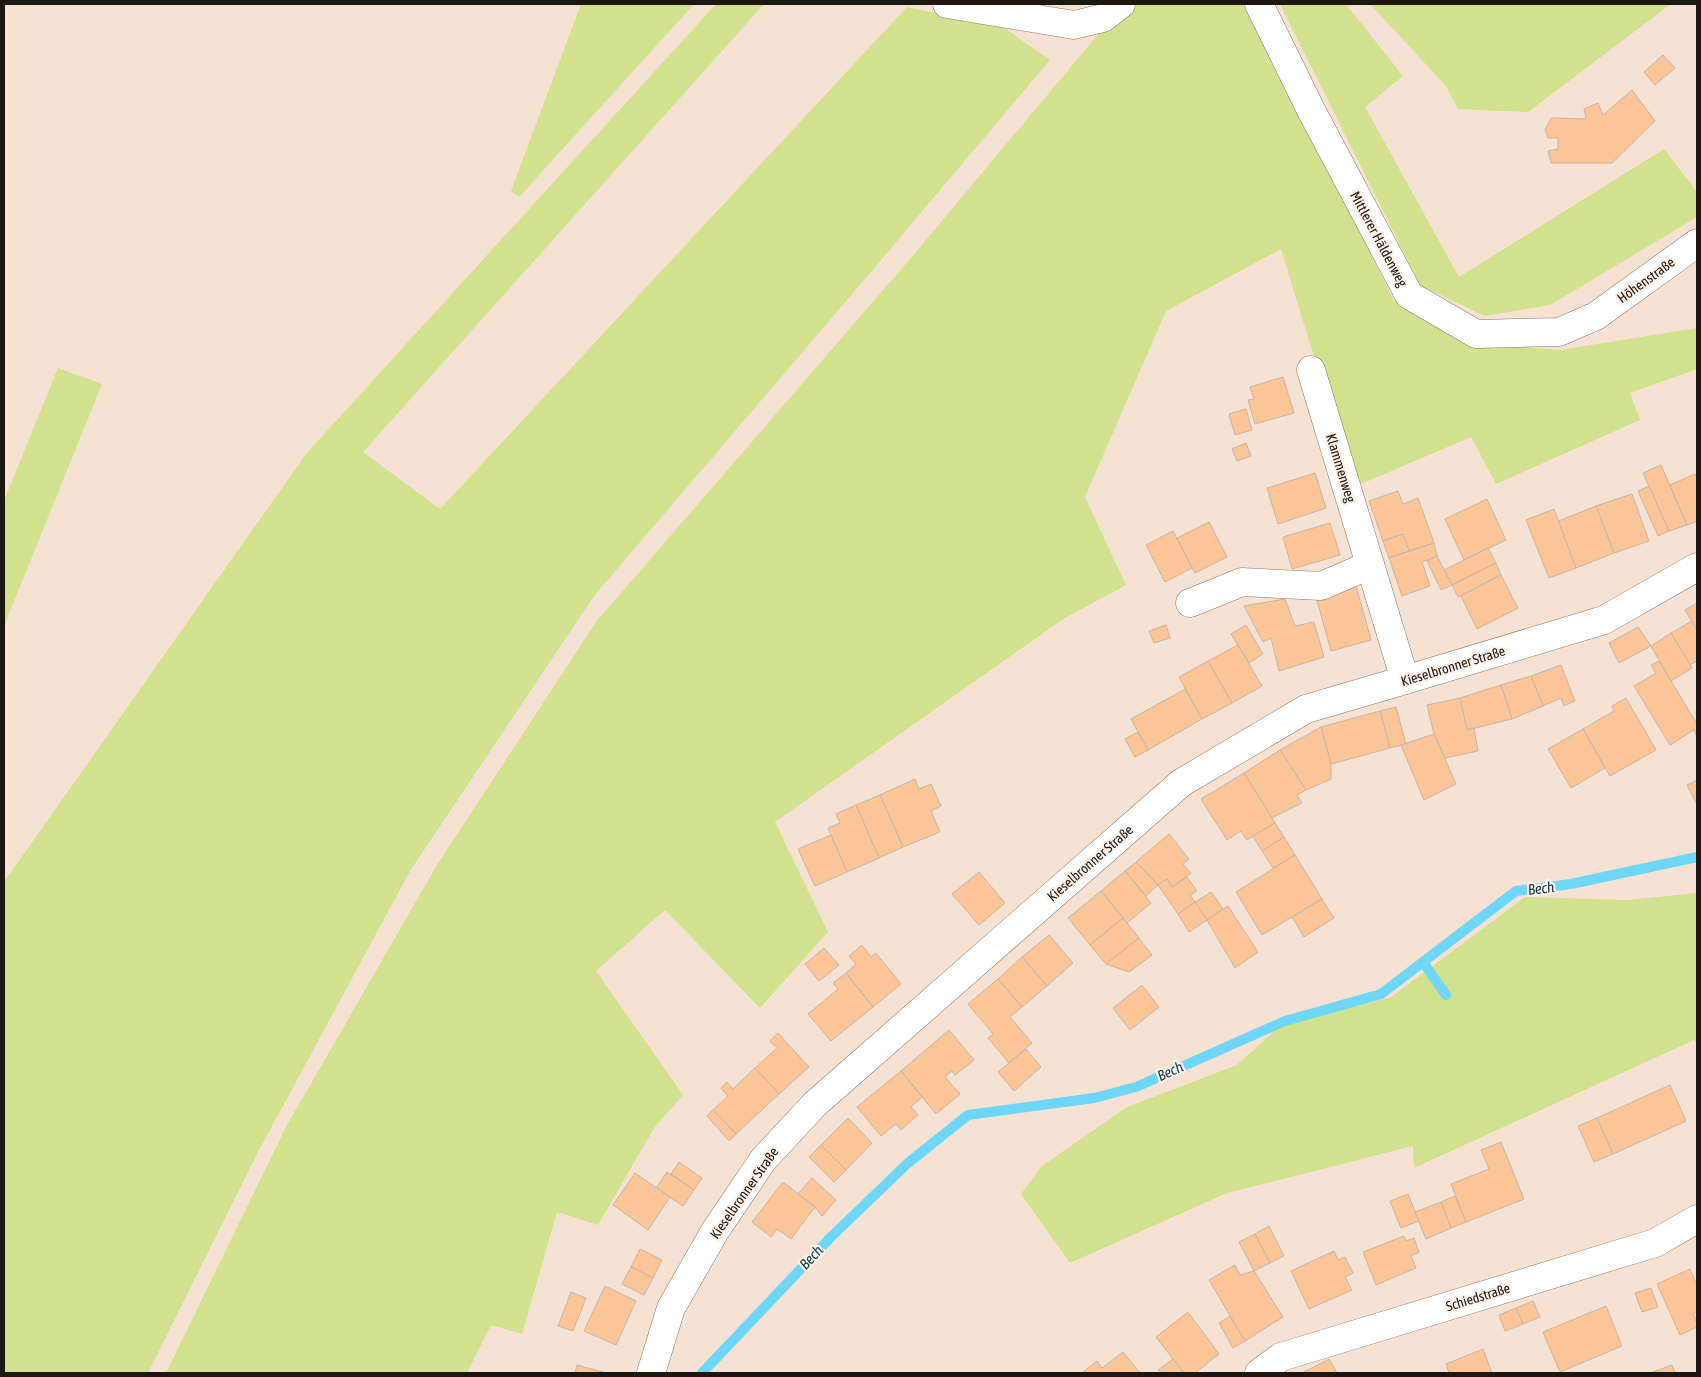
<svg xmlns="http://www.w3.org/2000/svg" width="1701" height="1377" font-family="'Asap Condensed',sans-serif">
<rect width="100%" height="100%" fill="#f6e2d2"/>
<!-- green -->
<g fill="#d2e18d">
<polygon points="581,4 694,4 519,197 511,191"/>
<polygon points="716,4 764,4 363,452 440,509 907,7 1003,27 1050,60 853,293 594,596 410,871 257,1154 148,1373 4,1373 4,882 306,454"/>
<polygon points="1136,4 1248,4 1394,301 1466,342 1560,350 1697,328 1697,369 1630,393 1640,420 1496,484 1471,437 1354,487 1281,249 1166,311 1085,497 1126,585 1063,619 775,822 828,932 760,1008 665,910 596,971 683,1095 654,1128 598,1225 557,1212 522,1334 491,1325 467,1373 166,1373 286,1127 437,865 596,622 910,259 1101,31"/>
<polygon points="1280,4 1346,4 1403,76 1365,107 1459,277 1664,149 1697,192 1697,217 1550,305 1485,316 1420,285"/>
<polygon points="1370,4 1671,4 1528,112 1458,109 1446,86"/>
<polygon points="58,368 102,384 4,626 4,501"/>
<polygon points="1697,893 1697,1045 1694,1040 1414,1168 1413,1146 1227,1193 1070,1263 1021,1194 1042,1166 1127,1107 1237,1065 1285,1021 1390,998 1525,897 1628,900"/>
</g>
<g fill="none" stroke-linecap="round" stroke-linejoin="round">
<!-- stream -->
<g stroke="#6ed6f9" stroke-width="10">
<polyline points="1423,962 1446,995"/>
<polyline points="702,1373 832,1236 908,1163 968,1115 1094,1098 1136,1087 1285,1021 1381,994 1516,891 1571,884 1697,857"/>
</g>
</g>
<!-- building -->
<g fill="#fcc597" stroke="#c7b4a5">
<polygon points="1663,55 1675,68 1655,85 1644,72"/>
<polygon points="1632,90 1655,121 1612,163 1551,163 1548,151 1558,149 1558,138 1548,138 1545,130 1551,118 1586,119 1584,109 1598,103 1603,115"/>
<polygon points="1283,377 1294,413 1255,424 1248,400 1254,399 1250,387"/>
<polygon points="1246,409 1252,430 1235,435 1229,414"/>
<polygon points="1246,443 1251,456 1237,461 1232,449"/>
<polygon points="1661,465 1687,525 1669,531 1643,473"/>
<polygon points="1315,473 1326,508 1278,524 1267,488"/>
<polygon points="1695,474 1697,479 1697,521 1687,525 1670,485"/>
<polygon points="1649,486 1669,531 1658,536 1638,491"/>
<polygon points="1398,491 1403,504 1418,498 1434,543 1409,551 1403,534 1383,541 1369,501"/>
<polygon points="1632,494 1649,541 1614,553 1596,506"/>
<polygon points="1487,499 1506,540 1464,560 1445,519"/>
<polygon points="1596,506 1614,553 1576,568 1558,521"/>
<polygon points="1554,509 1576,568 1549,578 1526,520"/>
<polygon points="1209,522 1227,557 1195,573 1177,538"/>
<polygon points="1330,523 1340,555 1292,569 1283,537"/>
<polygon points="1173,531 1192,568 1165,582 1146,545"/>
<polygon points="1403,534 1409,551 1389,558 1383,541"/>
<polygon points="1434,543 1437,556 1422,562 1430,586 1402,596 1389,558"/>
<polygon points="1488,548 1496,563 1452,585 1444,570"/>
<polygon points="1437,556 1452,585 1441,590 1427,561"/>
<polygon points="1496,563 1501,575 1458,597 1452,585"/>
<polygon points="1501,575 1518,608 1477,629 1461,596"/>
<polygon points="1355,582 1371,640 1331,651 1315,593"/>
<polygon points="1285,599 1295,626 1314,622 1324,657 1279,671 1271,638 1263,642 1244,606"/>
<polygon points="1697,603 1697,630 1685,610"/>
<polygon points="1692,621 1697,630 1697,661 1690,665 1671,633"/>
<polygon points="1166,625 1170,638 1154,643 1149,631"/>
<polygon points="1246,625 1263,654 1249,663 1231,634"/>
<polygon points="1638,627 1651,646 1619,663 1609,643"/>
<polygon points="1671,633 1692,668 1671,681 1651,646"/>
<polygon points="1238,645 1262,686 1232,703 1208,661"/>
<polygon points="1208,661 1232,703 1202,719 1179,677"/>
<polygon points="1659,661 1697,724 1697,737 1694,730 1670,745 1634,686 1656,673 1651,665"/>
<polygon points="1561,665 1575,701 1564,706 1561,698 1543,706 1531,676"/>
<polygon points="1531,676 1543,706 1512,719 1501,685"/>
<polygon points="1501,685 1512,719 1467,730 1460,698"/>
<polygon points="1185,689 1202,719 1148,750 1131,719"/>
<polygon points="1460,698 1467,730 1474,728 1478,751 1445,758 1434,734 1427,705"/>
<polygon points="1626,698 1656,750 1610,776 1583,729 1614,711 1612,706"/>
<polygon points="1396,707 1406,744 1390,748 1380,711"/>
<polygon points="1380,711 1390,748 1331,764 1321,727"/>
<polygon points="1321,727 1331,764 1331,779 1306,790 1280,750"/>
<polygon points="1583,729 1605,768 1571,788 1548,749"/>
<polygon points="1138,732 1148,750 1135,757 1125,739"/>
<polygon points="1434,734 1456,784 1424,800 1401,745"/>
<polygon points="1280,750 1306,790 1297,795 1302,803 1272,818 1244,773"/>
<polygon points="1244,773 1275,823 1247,840 1241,831 1227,840 1201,799"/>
<polygon points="915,779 919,789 931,784 941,806 931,811 940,832 903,847 880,795"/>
<polygon points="1697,780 1697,805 1687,785"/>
<polygon points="880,795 903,847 879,858 856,805"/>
<polygon points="856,805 879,858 847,872 828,828 840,823 836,814"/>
<polygon points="1275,823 1284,837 1262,851 1253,836"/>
<polygon points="1169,834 1189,859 1183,864 1191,873 1172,887 1167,879 1158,885 1136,862"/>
<polygon points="831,835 847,872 815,886 798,849"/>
<polygon points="1284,837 1295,855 1273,868 1262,851"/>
<polygon points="1295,855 1322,899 1262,935 1236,892"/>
<polygon points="1136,862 1158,885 1146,896 1125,871"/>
<polygon points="1125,871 1151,903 1127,923 1101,891"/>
<polygon points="979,872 1005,903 979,925 952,894"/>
<polygon points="1187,877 1197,891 1190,895 1195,902 1178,914 1158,885 1167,879 1172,887"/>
<polygon points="1101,891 1123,918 1090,945 1068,918"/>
<polygon points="1211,892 1223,909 1207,920 1195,902"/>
<polygon points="1322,899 1334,918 1304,937 1292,917"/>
<polygon points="1195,902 1207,920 1189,932 1178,914"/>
<polygon points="1228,906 1258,952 1235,968 1207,920"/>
<polygon points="1123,918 1139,938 1106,964 1090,945"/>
<polygon points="1049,935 1073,963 1047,986 1022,957"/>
<polygon points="1139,938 1152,955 1129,972 1106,964"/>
<polygon points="862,945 871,957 876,953 901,984 873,1007 846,973 856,964 849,956"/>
<polygon points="824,948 839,965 819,981 805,964"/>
<polygon points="1022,957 1047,986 1022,1007 998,979"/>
<polygon points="846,973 873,1007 831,1041 808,1014 838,989 833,983"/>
<polygon points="998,979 1022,1007 1010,1017 1032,1043 1009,1063 988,1038 993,1034 968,1004"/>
<polygon points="1142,985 1159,1007 1130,1030 1113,1008"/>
<polygon points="949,1030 974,1060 955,1075 952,1071 945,1077 960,1094 936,1114 901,1071"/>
<polygon points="778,1033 809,1067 779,1094 755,1068 777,1048 770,1041"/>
<polygon points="1026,1049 1041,1067 1014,1091 998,1072"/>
<polygon points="755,1068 779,1094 736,1134 713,1110 728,1096 721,1088 727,1082 733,1089"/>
<polygon points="901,1071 922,1097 911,1107 918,1115 901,1130 896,1124 881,1136 857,1107"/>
<polygon points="1670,1085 1686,1121 1613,1154 1597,1118"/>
<polygon points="713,1110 736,1134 729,1141 707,1116"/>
<polygon points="848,1118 872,1143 846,1170 821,1145"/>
<polygon points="1597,1118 1613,1154 1594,1162 1578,1126"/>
<polygon points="1501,1142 1524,1199 1466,1222 1451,1184 1489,1169 1481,1150"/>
<polygon points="821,1145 846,1170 834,1182 809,1157"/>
<polygon points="679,1162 702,1178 694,1190 671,1174"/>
<polygon points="667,1172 694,1190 683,1206 656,1188"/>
<polygon points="635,1173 670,1197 648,1230 613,1205"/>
<polygon points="812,1178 836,1200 822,1216 815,1207 798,1194"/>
<polygon points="783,1182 815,1207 791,1239 777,1229 771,1237 752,1222"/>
<polygon points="1408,1194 1419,1221 1401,1228 1390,1201"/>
<polygon points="1455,1196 1466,1222 1451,1228 1441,1202"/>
<polygon points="1441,1202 1451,1228 1426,1239 1415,1212"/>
<polygon points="1269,1226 1284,1256 1270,1263 1255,1234"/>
<polygon points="1255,1234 1270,1263 1254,1271 1239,1242"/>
<polygon points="1404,1236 1406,1241 1414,1238 1419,1252 1411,1256 1416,1268 1376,1285 1363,1252"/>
<polygon points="640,1249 662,1260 653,1278 631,1267"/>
<polygon points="1334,1251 1338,1260 1345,1257 1353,1273 1345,1277 1352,1290 1309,1309 1291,1271"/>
<polygon points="1235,1265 1240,1275 1254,1271 1283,1317 1245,1341 1209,1280"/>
<polygon points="631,1267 653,1278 644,1295 622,1284"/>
<polygon points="1690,1269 1697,1286 1697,1312 1693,1314 1697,1323 1697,1327 1680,1335 1657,1284"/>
<polygon points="605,1286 636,1301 616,1345 584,1331"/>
<polygon points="1651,1288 1658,1307 1642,1312 1635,1293"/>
<polygon points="571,1292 586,1298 573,1331 558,1326"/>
<polygon points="1533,1301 1540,1317 1523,1324 1516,1308"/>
<polygon points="1606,1306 1622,1346 1560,1372 1543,1332"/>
<polygon points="1516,1308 1523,1324 1505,1331 1499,1315"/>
<polygon points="1188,1312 1219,1354 1195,1373 1184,1373 1156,1337"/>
<polygon points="1230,1316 1245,1341 1233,1348 1219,1323"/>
<polygon points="1483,1349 1492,1373 1449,1373 1446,1364"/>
<polygon points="1123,1352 1140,1373 1082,1373 1097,1361 1102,1368"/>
<polygon points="1173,1359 1184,1373 1161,1373 1158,1370"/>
<polygon points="1329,1359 1337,1373 1302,1373"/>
<polygon points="577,1365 606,1373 575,1373"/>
<polygon points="1672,1365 1675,1373 1653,1373 1653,1372"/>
</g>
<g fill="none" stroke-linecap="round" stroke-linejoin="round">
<!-- minor casing -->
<g stroke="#897769" stroke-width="29">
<g id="minor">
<polyline points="947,4 1074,25 1103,18 1121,4"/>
<polyline points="1259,4 1311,110 1409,295 1476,334 1559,332 1596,316 1697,243"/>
<polyline points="1311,370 1405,680"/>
<polyline points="1190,603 1242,582 1321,586 1370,565"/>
<polyline points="1259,1373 1281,1357 1655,1243 1697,1219"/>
</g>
</g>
<!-- major casing -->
<g stroke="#897769" stroke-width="29">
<polyline id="major" points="651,1373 671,1308 715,1231 763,1160 815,1104 1181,783 1306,709 1405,680 1604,620 1697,567"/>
</g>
<!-- minor -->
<use href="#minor" stroke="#fff" stroke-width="28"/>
<!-- major -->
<use href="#major" stroke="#fff" stroke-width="28"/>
</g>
<g text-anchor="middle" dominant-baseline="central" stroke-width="4.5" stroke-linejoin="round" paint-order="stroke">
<!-- street labels -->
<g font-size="14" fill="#1d1711" stroke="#fdf1e8">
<text transform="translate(1379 239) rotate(62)">Mittlerer Häldenweg</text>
<text transform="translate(1646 280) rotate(-36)">Höhenstraße</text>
<text transform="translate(1341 468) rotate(73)">Klammenweg</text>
<text transform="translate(1453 666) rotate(-17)">Kieselbronner Straße</text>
<text transform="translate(1090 863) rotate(-41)">Kieselbronner Straße</text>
<text transform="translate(744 1193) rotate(-55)">Kieselbronner Straße</text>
<text transform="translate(1478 1297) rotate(-17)">Schiedstraße</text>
</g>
<!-- water labels -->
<g font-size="15" font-style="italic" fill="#0c3d4b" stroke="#fdf1e8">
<text transform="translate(1541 888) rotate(-7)">Bech</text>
<text transform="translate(1170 1071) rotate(-24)">Bech</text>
<text transform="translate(811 1257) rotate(-47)">Bech</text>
</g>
</g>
<!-- border -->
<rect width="1701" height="1377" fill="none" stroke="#1d1711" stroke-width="10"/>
</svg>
